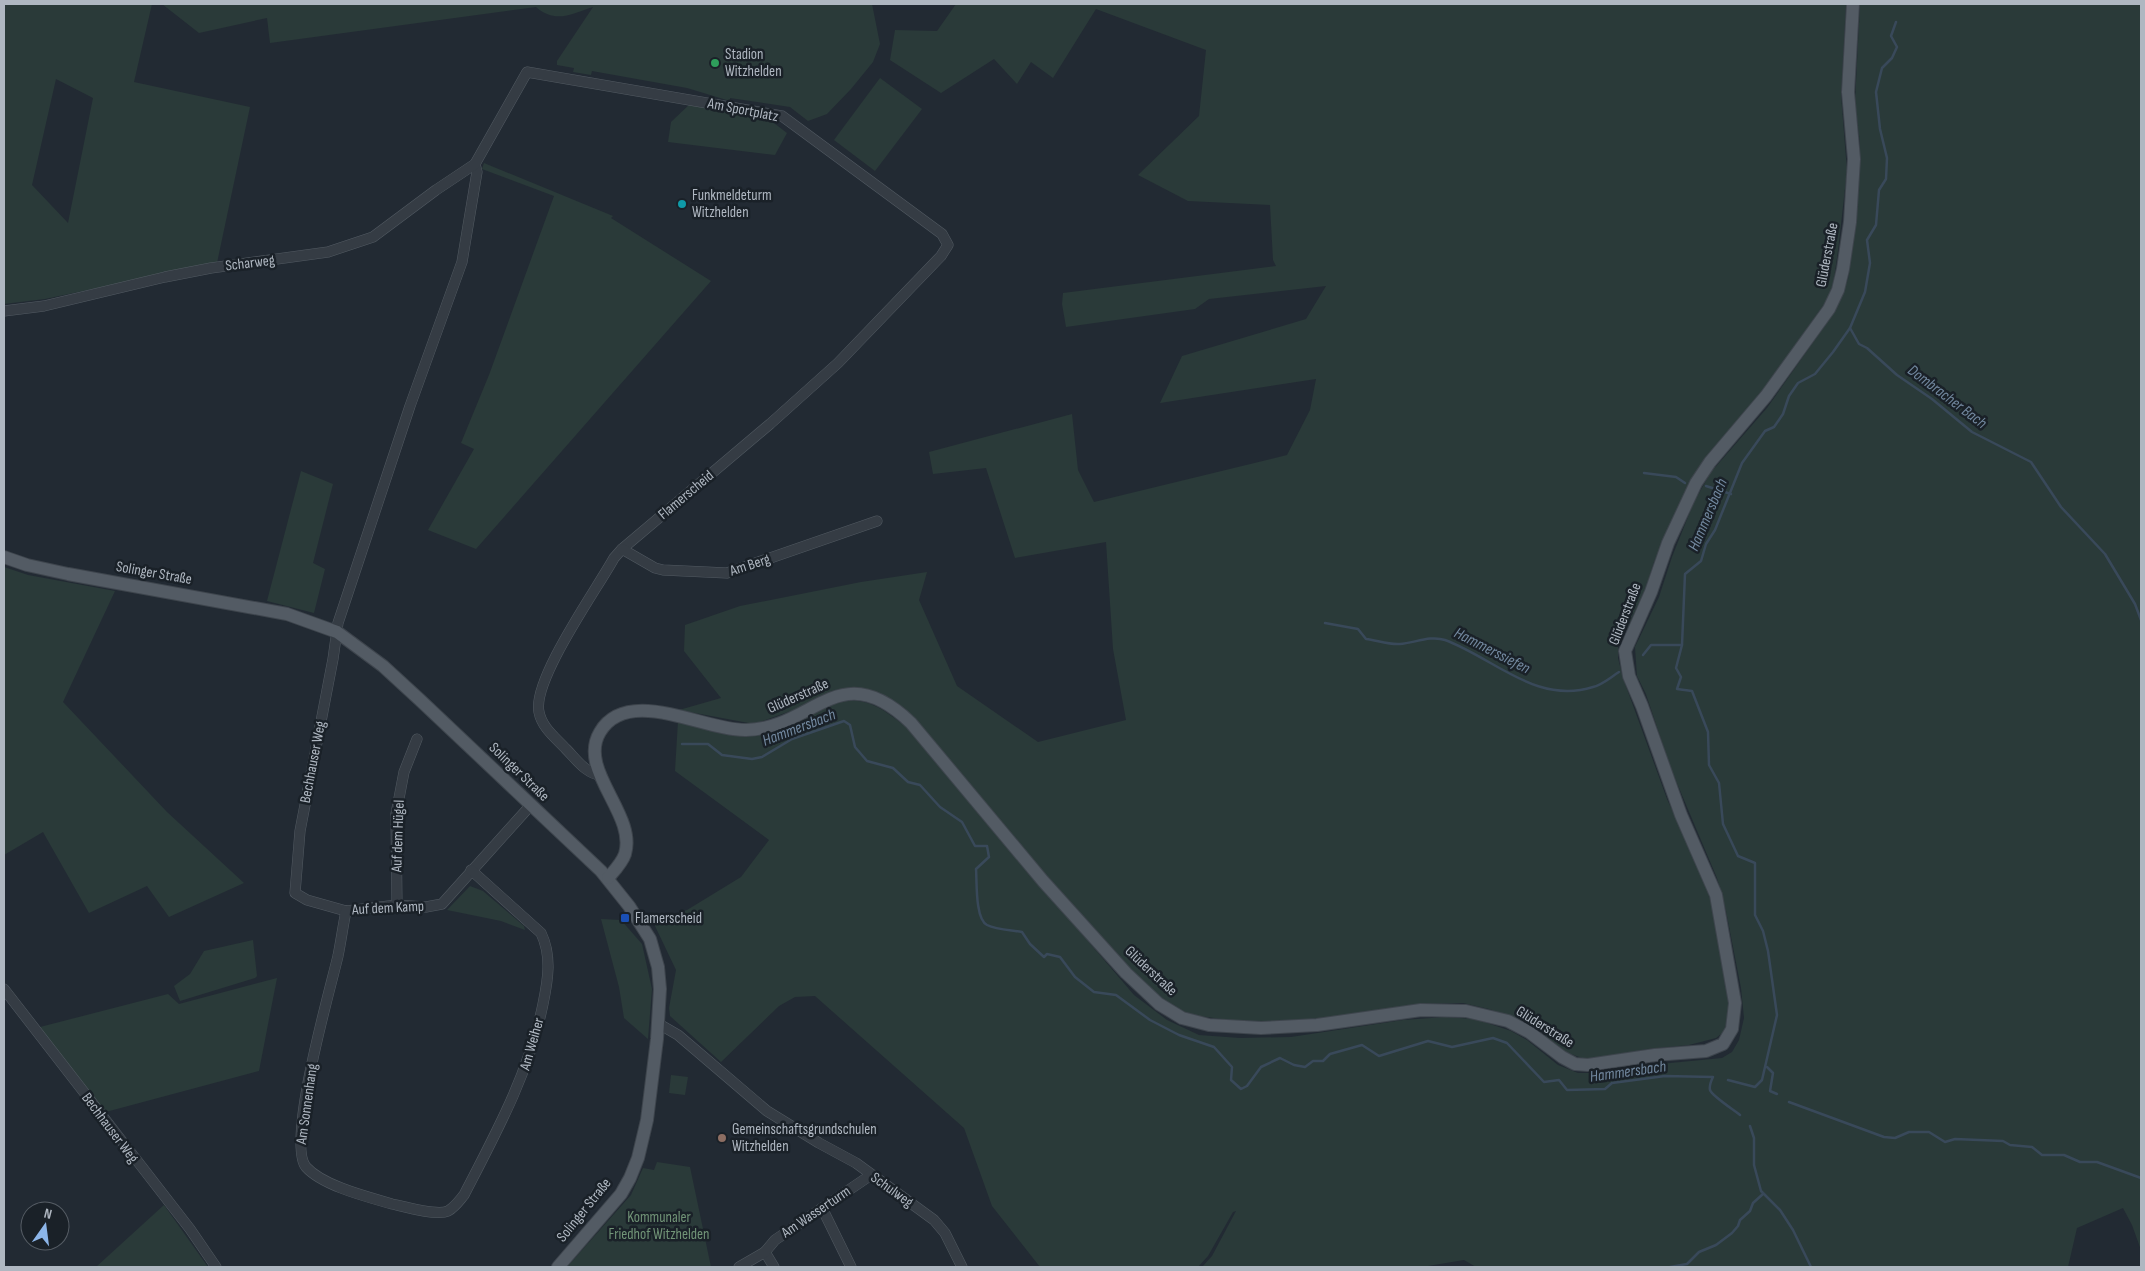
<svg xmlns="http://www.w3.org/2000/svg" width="2145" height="1271" font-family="'Sofia Sans Condensed',sans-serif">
<rect width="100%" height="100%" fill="#222a33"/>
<!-- green -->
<g fill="#2a3a39" fill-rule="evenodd">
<path d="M4 4H152L134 82 250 107 217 263 45 299 4 304ZM56 79 93 98 68 223 32 185Z"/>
<path d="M162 4H872L880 44 873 62 851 89 827 114 808 121 790 107 730 98V101L687 88 592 71 591 75 573 72 574 68 557 65V61L593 7C571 14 556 24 536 7L270 43 267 18 199 33Z"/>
<polygon points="956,4 1846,4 1841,95 1847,171 1838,251 1833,285 1827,300 1759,397 1698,468 1685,492 1654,562 1645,590 1618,647 1618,658 1623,678 1667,799 1704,878 1712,905 1730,1002 1725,1031 1716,1038 1689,1045 1647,1049 1605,1058 1585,1059 1562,1051 1538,1029 1516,1019 1489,1009 1463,1003 1421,1004 1336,1017 1253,1023 1191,1015 1169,1004 1140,979 1041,869 907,712 890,699 877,693 799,708 754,724 679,710 721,698 684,651 685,625 740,606 861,582 927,572 919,600 957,686 1038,742 1126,720 1113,649 1106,542 1015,558 986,468 933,474 929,452 1072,414 1078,470 1094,502 1287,455 1310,410 1316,379 1160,403 1182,356 1306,319 1326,286 1209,299 1195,309 1066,327 1062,304 1063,293 1276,266 1273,260 1270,205 1188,201 1138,175 1199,116 1206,50 1096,9 1053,78 1031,62 1017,84 994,59 941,93 890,60 895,30 937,31"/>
<path d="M1860 4H2141V1250L2132 1225 2123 1208 2077 1228 2068 1267H1476L1464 1260 1422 1267H1202L1212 1256 1236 1211 1233 1212 1208 1256 1198 1267H1040L992 1206 964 1128 815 996 795 997 779 1006 721 1062 670 1016 669 1008 676 970 655 926V921L687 910 741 877 769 840 675 771 678 721 731 734 840 701C869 698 883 709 905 726L1134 995 1167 1020 1199 1035 1240 1038 1291 1037 1403 1020 1445 1017 1475 1019 1511 1031 1527 1040 1558 1065 1578 1073H1591L1629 1067 1722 1058 1732 1052 1739 1040 1744 1018 1741 988 1726 911 1717 878 1671 769 1646 694 1637 676 1635 647 1659 597 1672 557 1694 502 1711 472 1767 408 1826 324 1840 300 1848 279 1858 182 1860 144 1855 102Z"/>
<polygon points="880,78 922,109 875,171 834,140"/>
<polygon points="691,103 766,117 787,133 775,155 668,142 671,122"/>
<polygon points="484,163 613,216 611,218 711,281 476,549 428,530 474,449 461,443 489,375 554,196 482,169"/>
<polygon points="301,471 333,484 313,563 325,569 314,613 267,601"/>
<polygon points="4,567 28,575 115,591 63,702 167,812 244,883 169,917 147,886 89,913 43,832 4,855"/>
<polygon points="470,886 483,891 524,926 525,930 501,921 447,910"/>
<polygon points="601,919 621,920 642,944 652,989 648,1039 624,1018 619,987"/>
<polygon points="253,940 257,976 255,978 180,1001 174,986 190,974 204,951"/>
<polygon points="277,978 259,1071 102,1113 40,1027 168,994 179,1004"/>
<polygon points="671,1075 688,1077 685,1095 669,1093"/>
<polygon points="657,1162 690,1167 711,1267 567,1267 631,1195 643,1168 654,1170"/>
<polygon points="164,1205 208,1267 96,1267"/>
</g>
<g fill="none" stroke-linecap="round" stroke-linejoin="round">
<!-- stream -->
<g stroke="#39495a" stroke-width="2.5">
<polyline points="1850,328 1859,344 1867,348 1897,375 1932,399 1972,432 2031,462 2061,507 2105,554 2135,604 2141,620"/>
<polyline points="1644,473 1676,477 1685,483"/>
<polyline points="1706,486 1731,494"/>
<path d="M1325 623 1358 629 1366 639C1376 640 1389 645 1400 644 1414 643 1431 635 1445 640 1494 658 1536 705 1593 687 1602 685 1611 677 1619 672"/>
<polyline points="1643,655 1651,645 1682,645"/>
<path d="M682 744H708L722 755 752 759 762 757 792 739 844 721 850 725 855 747 867 761 893 768 908 782 920 785 940 807 962 822 975 846H987L989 857 976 869C977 881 975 919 987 925 997 930 1011 930 1022 932L1030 944 1044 957 1047 954 1060 957 1075 977 1094 992 1116 995 1150 1020 1179 1035 1214 1047 1232 1067 1231 1080 1241 1089 1247 1086 1261 1067 1280 1058 1294 1065 1305 1067 1313 1061H1323L1330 1054 1362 1045 1379 1056 1428 1041 1452 1047 1493 1038 1507 1043 1544 1082 1559 1080 1567 1090 1605 1089 1612 1083 1665 1076 1713 1077C1711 1081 1709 1085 1710 1090 1712 1096 1734 1110 1740 1115"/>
<polyline points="1767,1067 1773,1073 1770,1091 1777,1094"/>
<polyline points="1728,1080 1755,1087 1762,1080 1777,1015 1768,951 1763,931 1755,915 1755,863 1738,856 1723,824 1719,783 1709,765 1708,732 1692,691 1677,689 1681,677 1676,668 1682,645 1685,574 1701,561 1706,544 1715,530 1742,463 1765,431 1774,427 1783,414 1789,396 1798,383 1815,374 1833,352 1850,328 1865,292 1870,263 1867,240 1876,225 1879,190 1886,179 1887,158 1880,129 1876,92 1882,68 1892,58 1897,47 1891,36 1896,22"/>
<polyline points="1789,1102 1884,1137 1895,1138 1909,1132 1929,1132 1945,1142 1955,1139 2003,1141 2010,1145 2032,1147 2042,1155 2064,1155 2080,1162 2097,1162 2141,1178"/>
<polyline points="1750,1126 1754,1138 1754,1165 1761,1191 1780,1210 1793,1230 1811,1267"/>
<polyline points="1670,1267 1687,1264 1699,1252 1716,1245 1732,1233 1738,1226 1740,1220 1750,1211 1753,1203 1763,1194"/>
</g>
<!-- minor casing -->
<g stroke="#525a62" stroke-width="11">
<g id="minor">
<polyline points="475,164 477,172 462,262 410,406 338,623 333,659 300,831 295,893 307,900 346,911 397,905 426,907 442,904 530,806"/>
<path d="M4 311 44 306 165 277 211 268 328 252 373 237 436 190 475 164 527 72 782 116 942 234 948 245 941 256 838 363 770 424 622 549 614 558C597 589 532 680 539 712 542 728 556 738 566 749 577 760 585 773 602 776"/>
<polyline points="622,549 655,568 663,570 727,573 877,521"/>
<polyline points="397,905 396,814 404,772 417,739"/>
<path d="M346 911C343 926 341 941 338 956 330 990 286 1143 306 1167 323 1186 368 1197 392 1204 405 1207 437 1216 448 1211 455 1207 459 1201 464 1195 496 1133 529 1073 543 1004 548 980 552 956 541 933L471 870"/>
<polyline points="4,989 190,1229 216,1267"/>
<polyline points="659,1024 678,1035 767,1111 819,1143 856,1163 934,1220 945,1233 962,1267"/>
<polyline points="822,1208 851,1267"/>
<polyline points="765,1252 774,1267"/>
<polyline points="739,1267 765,1252 775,1240 871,1175"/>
</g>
</g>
<!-- major casing -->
<g stroke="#3e454d" stroke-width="14">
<g id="major">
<polyline points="4,557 27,565 68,574 287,614 337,632 383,666 420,700 601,871 629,906 650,939 658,967 660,989 657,1039 647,1120 638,1158 630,1178 621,1194 558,1267"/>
<path d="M608 878C614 871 622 863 625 854 637 814 577 770 600 732 628 685 705 731 746 730 814 729 839 654 911 723L1043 881 1126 973 1159 1004 1182 1018 1209 1025 1261 1028 1317 1025 1421 1010 1466 1011 1508 1021 1529 1032 1562 1057 1575 1064 1588 1065 1655 1055 1706 1051 1723 1044 1732 1029 1735 1003 1716 895 1681 815 1642 706 1629 676 1625 651 1651 592 1668 543 1696 483 1710 462 1766 396 1829 309 1838 290 1843 269 1850 222 1854 159 1848 92 1853 4"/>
</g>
</g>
<!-- minor -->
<use href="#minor" stroke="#353c44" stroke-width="10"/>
<!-- major -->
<use href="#major" stroke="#535b64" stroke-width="12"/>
</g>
<!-- markers -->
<circle fill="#2e9e5b" stroke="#1a2128" stroke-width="2" cx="715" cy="63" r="5"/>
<circle fill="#0f9aa8" stroke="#1a2128" stroke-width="2" cx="682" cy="204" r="5"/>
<rect fill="#1a4fb4" stroke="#1a2128" stroke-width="2" x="620" y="913" width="10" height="10" rx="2.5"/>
<circle fill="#8d6e63" stroke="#1a2128" stroke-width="2" cx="722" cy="1138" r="5"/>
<g text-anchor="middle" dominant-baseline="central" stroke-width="5" stroke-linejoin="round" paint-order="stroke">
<!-- poi labels -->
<g font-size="15" fill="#afb7c1" stroke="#1a2128" text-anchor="start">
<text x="725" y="54">Stadion<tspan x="725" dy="17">Witzhelden</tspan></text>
<text x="692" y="195">Funkmeldeturm<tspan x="692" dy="17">Witzhelden</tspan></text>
<text x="635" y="918">Flamerscheid</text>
<text x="732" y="1129">Gemeinschaftsgrundschulen<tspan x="732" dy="17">Witzhelden</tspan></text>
</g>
<!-- street labels -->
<g font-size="15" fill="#afb7c1" stroke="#1a2128">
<text transform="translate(743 110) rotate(11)">Am Sportplatz</text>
<text transform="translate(1827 255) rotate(-79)">Glüderstraße</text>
<text transform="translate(250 263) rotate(-7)">Scharweg</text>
<text transform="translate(686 495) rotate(-40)">Flamerscheid</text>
<text transform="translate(750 565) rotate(-18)">Am Berg</text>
<text transform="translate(154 573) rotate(10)">Solinger Straße</text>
<text transform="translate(1625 614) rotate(-69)">Glüderstraße</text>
<text transform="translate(798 696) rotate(-24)">Glüderstraße</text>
<text transform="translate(313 762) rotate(-79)">Bechhauser Weg</text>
<text transform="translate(519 772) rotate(44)">Solinger Straße</text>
<text transform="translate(398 836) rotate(-88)">Auf dem Hügel</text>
<text transform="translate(388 908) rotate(-3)">Auf dem Kamp</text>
<text transform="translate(1151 971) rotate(43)">Glüderstraße</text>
<text transform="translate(1545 1027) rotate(32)">Glüderstraße</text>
<text transform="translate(532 1044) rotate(-74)">Am Weiher</text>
<text transform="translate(307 1104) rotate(-82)">Am Sonnenhang</text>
<text transform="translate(110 1128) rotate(53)">Bechhauser Weg</text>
<text transform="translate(892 1190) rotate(36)">Schulweg</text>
<text transform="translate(584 1210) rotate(-51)">Solinger Straße</text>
<text transform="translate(816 1212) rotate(-34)">Am Wasserturm</text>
</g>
<!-- park labels -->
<g font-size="15" fill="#719477" stroke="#1a2128">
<text x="659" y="1217">Kommunaler<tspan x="659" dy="17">Friedhof Witzhelden</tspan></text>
</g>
<!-- water labels -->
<g font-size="16" font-style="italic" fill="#7389a0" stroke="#1a2128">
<text transform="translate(1947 397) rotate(37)">Dombracher Bach</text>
<text transform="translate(1708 515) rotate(-67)">Hammersbach</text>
<text transform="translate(1492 651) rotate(27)">Hammerssiefen</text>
<text transform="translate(799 728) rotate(-21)">Hammersbach</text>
<text transform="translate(1628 1072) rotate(-8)">Hammersbach</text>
</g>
</g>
<!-- border -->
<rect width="2145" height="1271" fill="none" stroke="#afb7c1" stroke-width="10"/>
<!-- north arrow -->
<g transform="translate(45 1226) rotate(14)"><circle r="24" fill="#1a2128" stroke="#565d65"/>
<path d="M0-4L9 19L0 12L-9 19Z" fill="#8cb5e8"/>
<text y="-8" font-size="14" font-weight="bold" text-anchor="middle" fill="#afb7c1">N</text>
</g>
</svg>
